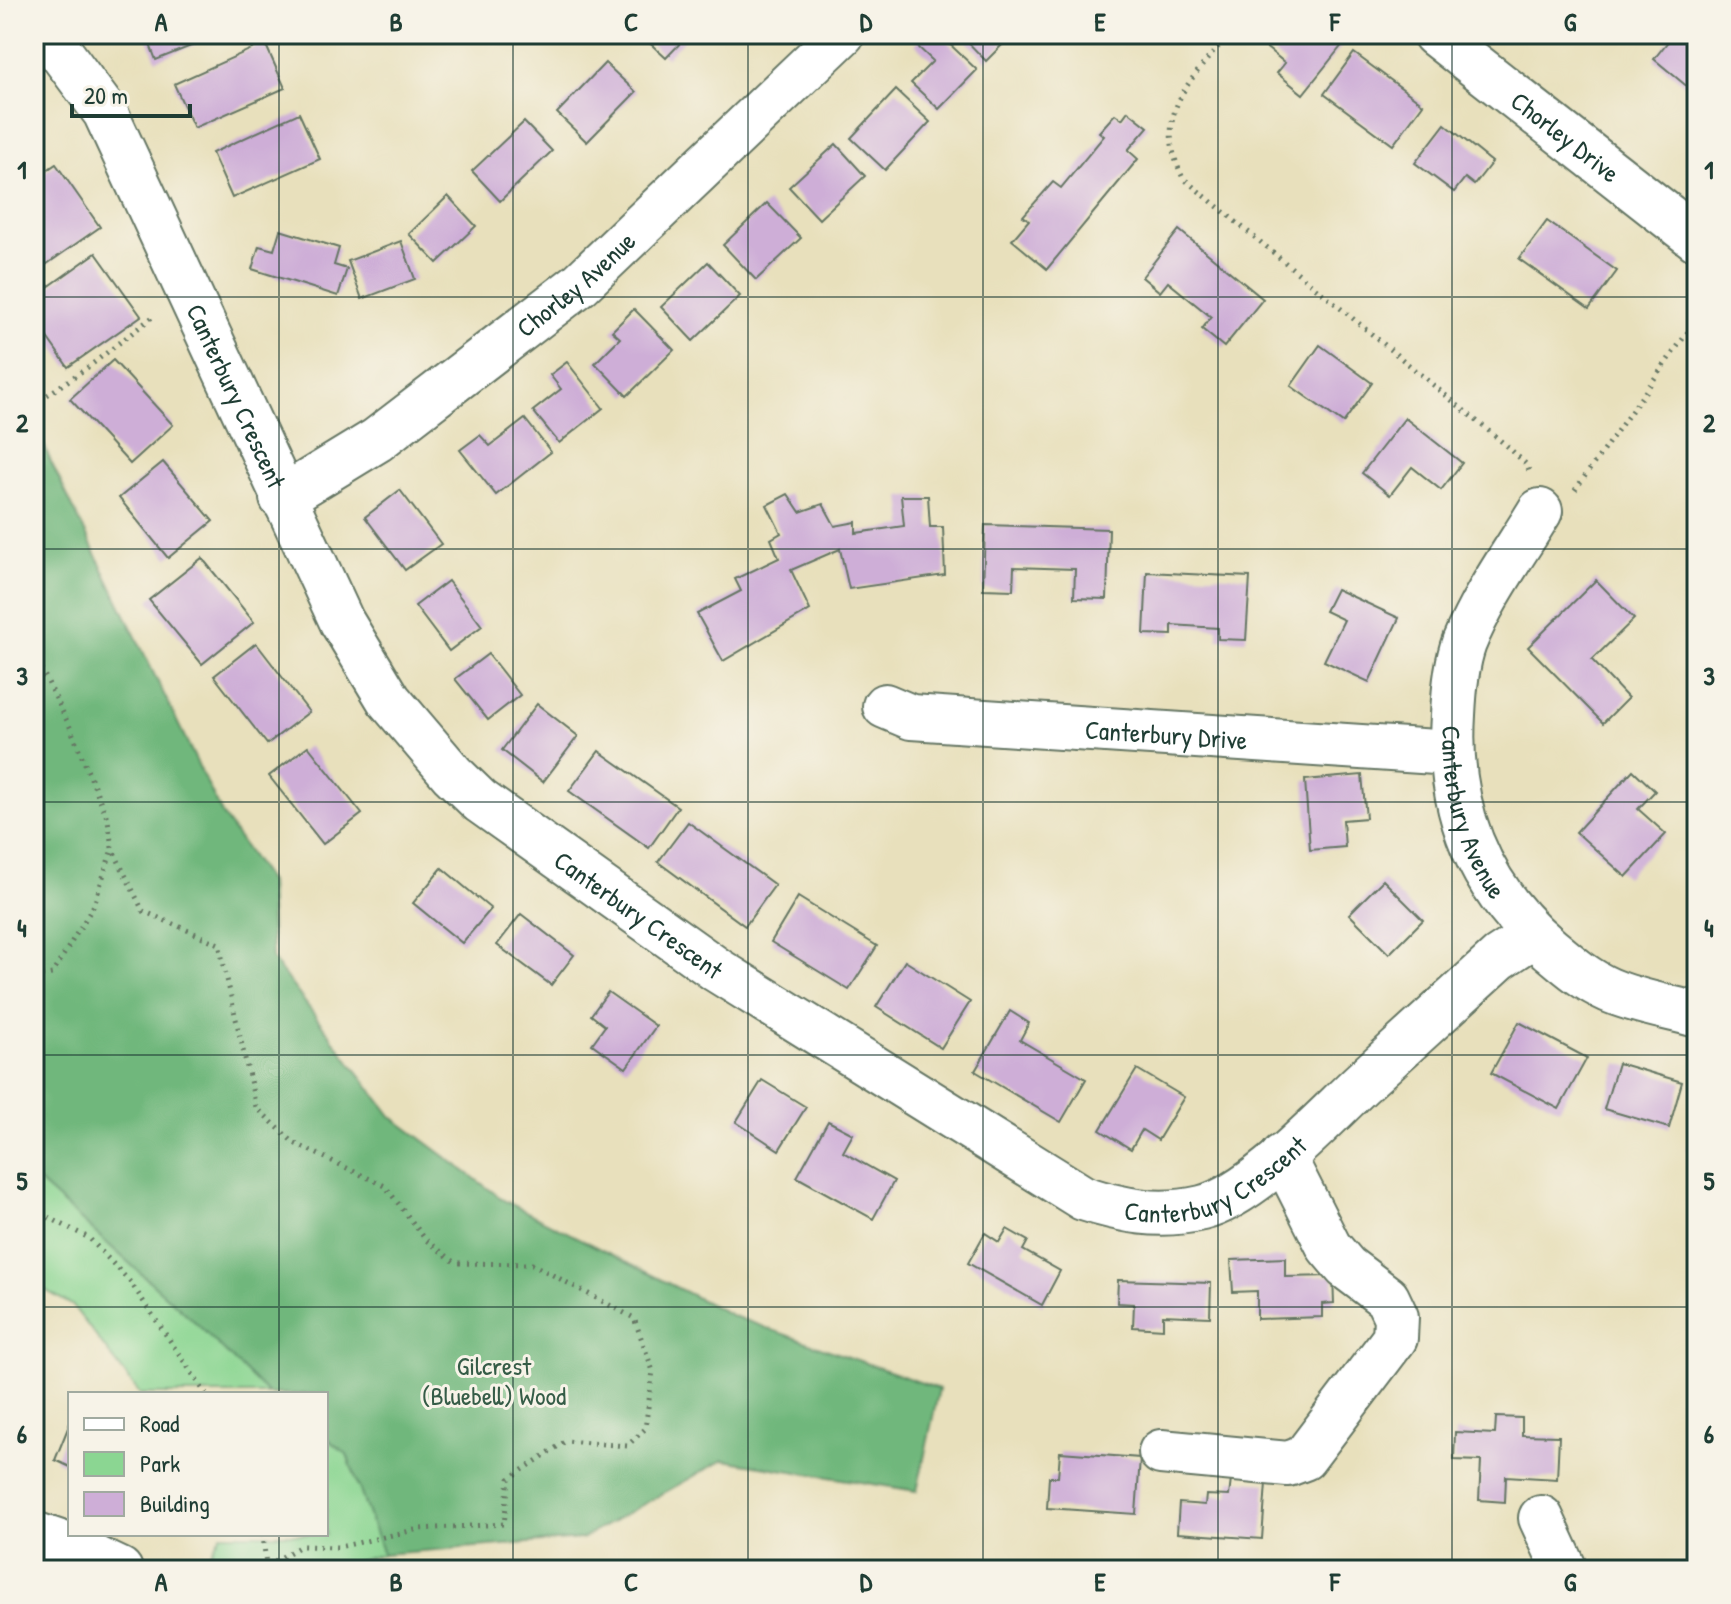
<svg xmlns="http://www.w3.org/2000/svg" width="1731" height="1604" font-family="'Patrick Hand',sans-serif">
<rect width="100%" height="100%" fill="#f7f3e8"/>
<filter id="ink" filterUnits="userSpaceOnUse"><feTurbulence type="fractalNoise" baseFrequency=".0125" numOctaves="2"/><feDisplacementMap in="SourceGraphic" scale="16" xChannelSelector="R" yChannelSelector="G"/><feConvolveMatrix kernelMatrix="1 2 1 2 8 2 1 2 1" color-interpolation-filters="sRGB"/></filter>
<filter id="wash" filterUnits="userSpaceOnUse"><feTurbulence type="fractalNoise" baseFrequency=".006" numOctaves="4" result="noise"/><feDisplacementMap in="SourceGraphic" scale="32" xChannelSelector="R" yChannelSelector="G"/><feGaussianBlur stdDeviation="1.8" result="paint"/><feColorMatrix in="noise" values="0 0 0 0 0 0 0 0 0 0 0 0 0 0 0 0 0 1.4 0 .05"/><feComposite in="paint" operator="in"/></filter>
<g filter="url(#wash)">
<rect width="100%" height="100%" fill="#e8e0bc"/>
<!-- green -->
<g fill="#8bd692" stroke="#558a63" stroke-width="2">
<polygon points="34,1178 191,1318 268,1394 140,1394 72,1305 34,1284"/>
<polygon points="326,1438 347,1454 383,1554 326,1570 228,1570 208,1558 221,1534 326,1534"/>
</g>
<!-- forest -->
<polygon fill="#70b77c" stroke="#487a58" stroke-width="2" points="34,421 50,460 223,816 269,882 272,959 392,1117 505,1201 733,1316 939,1389 917,1491 723,1460 581,1539 383,1554 347,1454 326,1438 326,1394 268,1394 191,1318 34,1178"/>
<g id="blocks">
<!-- building -->
<g fill="#ceaed7">
<polygon points="146,34 221,34 156,60"/>
<polygon points="640,34 689,34 666,58"/>
<polygon points="925,34 939,34 977,70 939,109 911,83 933,61 915,44"/>
<polygon points="960,34 1013,34 986,61"/>
<polygon points="1262,34 1331,34 1343,44 1303,94 1277,73 1285,63 1257,40"/>
<polygon points="1674,34 1697,34 1695,93 1654,59"/>
<polygon points="265,43 285,88 194,128 174,84"/>
<polygon points="1354,53 1423,104 1393,145 1324,94"/>
<polygon points="605,63 636,92 587,142 557,113"/>
<polygon points="896,90 930,122 885,170 851,138"/>
<polygon points="1128,111 1148,127 1128,150 1138,159 1047,269 1012,240 1029,220 1023,216 1053,182 1061,188 1104,136 1099,132 1115,114 1122,119"/>
<polygon points="299,113 320,159 232,198 212,153"/>
<polygon points="524,122 552,151 500,201 472,171"/>
<polygon points="1445,124 1492,162 1474,185 1465,178 1454,192 1415,163"/>
<polygon points="836,144 865,176 819,219 789,187"/>
<polygon points="56,164 100,227 34,273 34,179"/>
<polygon points="448,196 476,226 437,263 409,234"/>
<polygon points="767,203 801,238 756,280 723,245"/>
<polygon points="1547,221 1617,271 1589,309 1519,259"/>
<polygon points="280,230 339,248 334,265 347,269 338,296 252,269 259,246 274,250"/>
<polygon points="1179,230 1263,299 1224,347 1202,329 1211,317 1168,282 1160,292 1142,277"/>
<polygon points="401,241 415,279 362,299 348,261"/>
<polygon points="96,253 141,316 68,367 34,319 34,297"/>
<polygon points="708,262 740,296 693,341 661,307"/>
<polygon points="634,309 674,350 627,396 595,363 620,338 612,331"/>
<polygon points="1320,345 1372,383 1343,423 1291,386"/>
<polygon points="113,360 173,425 130,464 70,399"/>
<polygon points="567,362 603,408 559,443 533,411 561,389 550,375"/>
<polygon points="1405,418 1462,463 1441,490 1412,467 1390,495 1362,473"/>
<polygon points="525,419 551,452 496,495 460,450 480,435 490,446"/>
<polygon points="163,462 213,521 168,558 119,498"/>
<polygon points="400,490 441,544 405,570 365,517"/>
<polygon points="788,494 800,512 823,504 835,526 856,522 856,533 904,526 901,496 928,496 930,527 943,527 945,575 849,589 840,549 791,570 810,610 723,661 697,614 741,591 735,579 779,558 771,539 781,533 767,505"/>
<polygon points="985,525 1109,529 1107,599 1074,598 1075,569 1014,567 1013,590 983,589"/>
<polygon points="202,558 254,622 202,664 149,600"/>
<polygon points="1147,572 1250,577 1246,640 1218,639 1218,628 1172,625 1172,635 1144,634"/>
<polygon points="1596,580 1634,619 1592,660 1628,698 1603,723 1528,647"/>
<polygon points="448,581 482,626 449,651 415,606"/>
<polygon points="1336,589 1399,618 1369,682 1324,661 1344,620 1325,611"/>
<polygon points="256,643 309,712 267,744 214,676"/>
<polygon points="488,654 520,695 488,720 455,679"/>
<polygon points="537,704 578,736 543,782 502,750"/>
<polygon points="308,746 362,814 323,844 269,776"/>
<polygon points="599,751 678,807 649,848 569,791"/>
<polygon points="1633,770 1655,791 1638,809 1666,834 1626,877 1576,832"/>
<polygon points="1362,775 1366,818 1343,820 1345,847 1310,850 1305,780"/>
<polygon points="688,822 775,885 745,926 658,862"/>
<polygon points="442,868 491,909 462,943 413,903"/>
<polygon points="1383,880 1423,920 1389,954 1349,914"/>
<polygon points="798,897 877,946 849,990 771,942"/>
<polygon points="521,914 574,955 551,985 497,945"/>
<polygon points="905,961 970,1002 941,1048 876,1007"/>
<polygon points="608,992 656,1026 626,1068 592,1044 605,1026 591,1015"/>
<polygon points="1010,1011 1029,1023 1020,1040 1086,1079 1061,1122 975,1071"/>
<polygon points="1519,1022 1587,1058 1559,1109 1491,1073"/>
<polygon points="1618,1063 1682,1082 1669,1128 1604,1109"/>
<polygon points="1137,1069 1184,1097 1158,1140 1142,1130 1131,1149 1100,1130"/>
<polygon points="762,1080 806,1107 779,1150 736,1122"/>
<polygon points="1696,1116 1697,1116 1697,1153 1687,1150"/>
<polygon points="828,1121 853,1134 843,1152 894,1181 873,1219 797,1177"/>
<polygon points="1007,1229 1028,1241 1023,1250 1060,1271 1042,1305 968,1263 985,1233 999,1242"/>
<polygon points="1285,1258 1285,1277 1333,1276 1334,1303 1322,1304 1322,1317 1257,1319 1257,1291 1233,1292 1231,1260"/>
<polygon points="1118,1280 1211,1283 1210,1317 1163,1315 1163,1329 1133,1327 1134,1304 1117,1303"/>
<polygon points="1496,1417 1522,1418 1522,1435 1559,1436 1557,1479 1506,1476 1505,1502 1479,1500 1481,1461 1454,1460 1455,1432 1495,1434"/>
<polygon points="70,1423 70,1467 55,1460"/>
<polygon points="1060,1452 1140,1458 1136,1514 1047,1508 1049,1477 1058,1477"/>
<polygon points="1231,1480 1266,1483 1262,1539 1177,1533 1179,1503 1205,1505 1206,1495 1229,1496"/>
</g>
</g>
</g>
<g filter="url(#ink)">
<use href="#blocks" fill-opacity="0" stroke="#657664" stroke-width="2"/>
<g fill="none" stroke-linecap="round" stroke-linejoin="round">
<!-- minor casing -->
<g stroke="#657664" stroke-width="48">
<g id="minor">
<path id="s1" d="M47 34 105 112 342 622 389 700 452 774 480 801 717 970 1083 1198C1123 1211 1160 1218 1202 1208 1254 1195 1324 1118 1364 1081 1409 1040 1454 999 1499 958L1534 935"/>
<path id="s2" d="M1435 34 1697 239"/>
<path id="s3" d="M282 498 377 440 580 284 842 34"/>
<path id="s4" d="M1540 511C1514 554 1483 596 1464 643 1456 665 1454 693 1453 715 1447 809 1478 887 1549 948 1568 964 1586 980 1609 990 1636 1002 1669 1007 1697 1015"/>
<path id="s5" d="M885 706 911 717 1451 753"/>
<polyline points="1161,1452 1288,1464 1304,1458 1395,1338 1396,1317 1387,1298 1346,1267 1329,1247 1283,1156"/>
<polyline points="1541,1518 1565,1570"/>
<polyline points="34,1534 69,1546 120,1570"/>
</g>
</g>
<!-- path -->
<g stroke="#657664" stroke-width="5" stroke-dasharray="2 6" stroke-linecap="butt">
<path d="M1229 34C1190 81 1151 113 1183 178L1507 446 1527 465 1529 471"/>
<polyline points="34,404 91,365 155,315"/>
<polyline points="1575,490 1697,319"/>
<polyline points="34,654 70,727 108,820 112,848 143,911 219,944 256,1107 294,1143 385,1186 426,1240 456,1263 532,1264 634,1318 653,1371 645,1429 627,1446 566,1441 509,1479 504,1524 419,1529 339,1547 301,1546 266,1566 263,1570"/>
<polyline points="34,977 52,974 94,905 112,849"/>
<polyline points="34,1210 89,1238 131,1283 206,1394"/>
<polyline points="263,1534 266,1566"/>
</g>
<!-- minor -->
<use href="#minor" stroke="#fff" stroke-width="44"/>
</g>
</g>
<!-- grid -->
<path fill="none" stroke="#1f3d34" stroke-width="2" stroke-opacity="0.55" d="M279 34V1394M513 34V1570M748 34V1570M983 34V1570M1218 34V1570M1452 34V1570M34 297H1697M34 549H1697M34 802H1697M34 1055H1697M34 1307H1697M279 1534V1570"/>
<g text-anchor="middle" dominant-baseline="central" stroke-width="6" stroke-linejoin="round" paint-order="stroke">
<!-- street labels -->
<g font-size="26" fill="#1f3d34" stroke="#f7f3e8">
<text stroke="none"><textPath href="#s2" startOffset="166">Chorley Drive</textPath></text>
<text stroke="none"><textPath href="#s3" startOffset="364">Chorley Avenue</textPath></text>
<text stroke="none"><textPath href="#s1" startOffset="410">Canterbury Crescent</textPath></text>
<text stroke="none"><textPath href="#s5" startOffset="284">Canterbury Drive</textPath></text>
<text stroke="none"><textPath href="#s4" startOffset="326">Canterbury Avenue</textPath></text>
<text stroke="none"><textPath href="#s1" startOffset="1082">Canterbury Crescent</textPath></text>
<text stroke="none"><textPath href="#s1" startOffset="1752">Canterbury Crescent</textPath></text>
</g>
<!-- park labels -->
<g font-size="26" fill="#355c47" stroke="#f7f3e8">
<text x="494" y="1365">Gilcrest<tspan x="494" dy="30">(Bluebell) Wood</tspan></text>
</g>
</g>
<!-- margin -->
<rect width="1731" height="1604" fill="none" stroke="#f7f3e8" stroke-width="88"/>
<!-- legend -->
<rect x="68" y="1392" width="260" height="144" fill="#f7f3e8" stroke="#a1aaa0" stroke-width="2"/>
<rect x="84" y="1418" width="40" height="12" fill="#ffffff" stroke="#a1aaa0" stroke-width="2"/>
<text x="140" y="1432" font-size="24" fill="#1f3d34">Road</text>
<rect x="84" y="1452" width="40" height="24" fill="#8bd692" stroke="#a1aaa0" stroke-width="2"/>
<text x="140" y="1472" font-size="24" fill="#1f3d34">Park</text>
<rect x="84" y="1492" width="40" height="24" fill="#ceaed7" stroke="#a1aaa0" stroke-width="2"/>
<text x="140" y="1512" font-size="24" fill="#1f3d34">Building</text>
<!-- scale -->
<path d="M72 104v12h118v-12" fill="none" stroke="#1f3d34" stroke-width="4"/>
<text x="84" y="104" font-size="24" fill="#1f3d34" stroke="#f7f3e8" stroke-width="6" paint-order="stroke">20 m</text>
<rect x="44" y="44" width="1643" height="1516" fill="none" stroke="#1f3d34" stroke-width="3"/>
<g font-size="26" text-anchor="middle" font-weight="bold" fill="#1f3d34">
<text x="161" y="31">A</text>
<text x="396" y="31">B</text>
<text x="631" y="31">C</text>
<text x="866" y="31">D</text>
<text x="1100" y="31">E</text>
<text x="1335" y="31">F</text>
<text x="1570" y="31">G</text>
<text x="22" y="179">1</text>
<text x="1709" y="179">1</text>
<text x="22" y="432">2</text>
<text x="1709" y="432">2</text>
<text x="22" y="685">3</text>
<text x="1709" y="685">3</text>
<text x="22" y="937">4</text>
<text x="1709" y="937">4</text>
<text x="22" y="1190">5</text>
<text x="1709" y="1190">5</text>
<text x="22" y="1443">6</text>
<text x="1709" y="1443">6</text>
<text x="161" y="1591">A</text>
<text x="396" y="1591">B</text>
<text x="631" y="1591">C</text>
<text x="866" y="1591">D</text>
<text x="1100" y="1591">E</text>
<text x="1335" y="1591">F</text>
<text x="1570" y="1591">G</text>
</g>
</svg>
